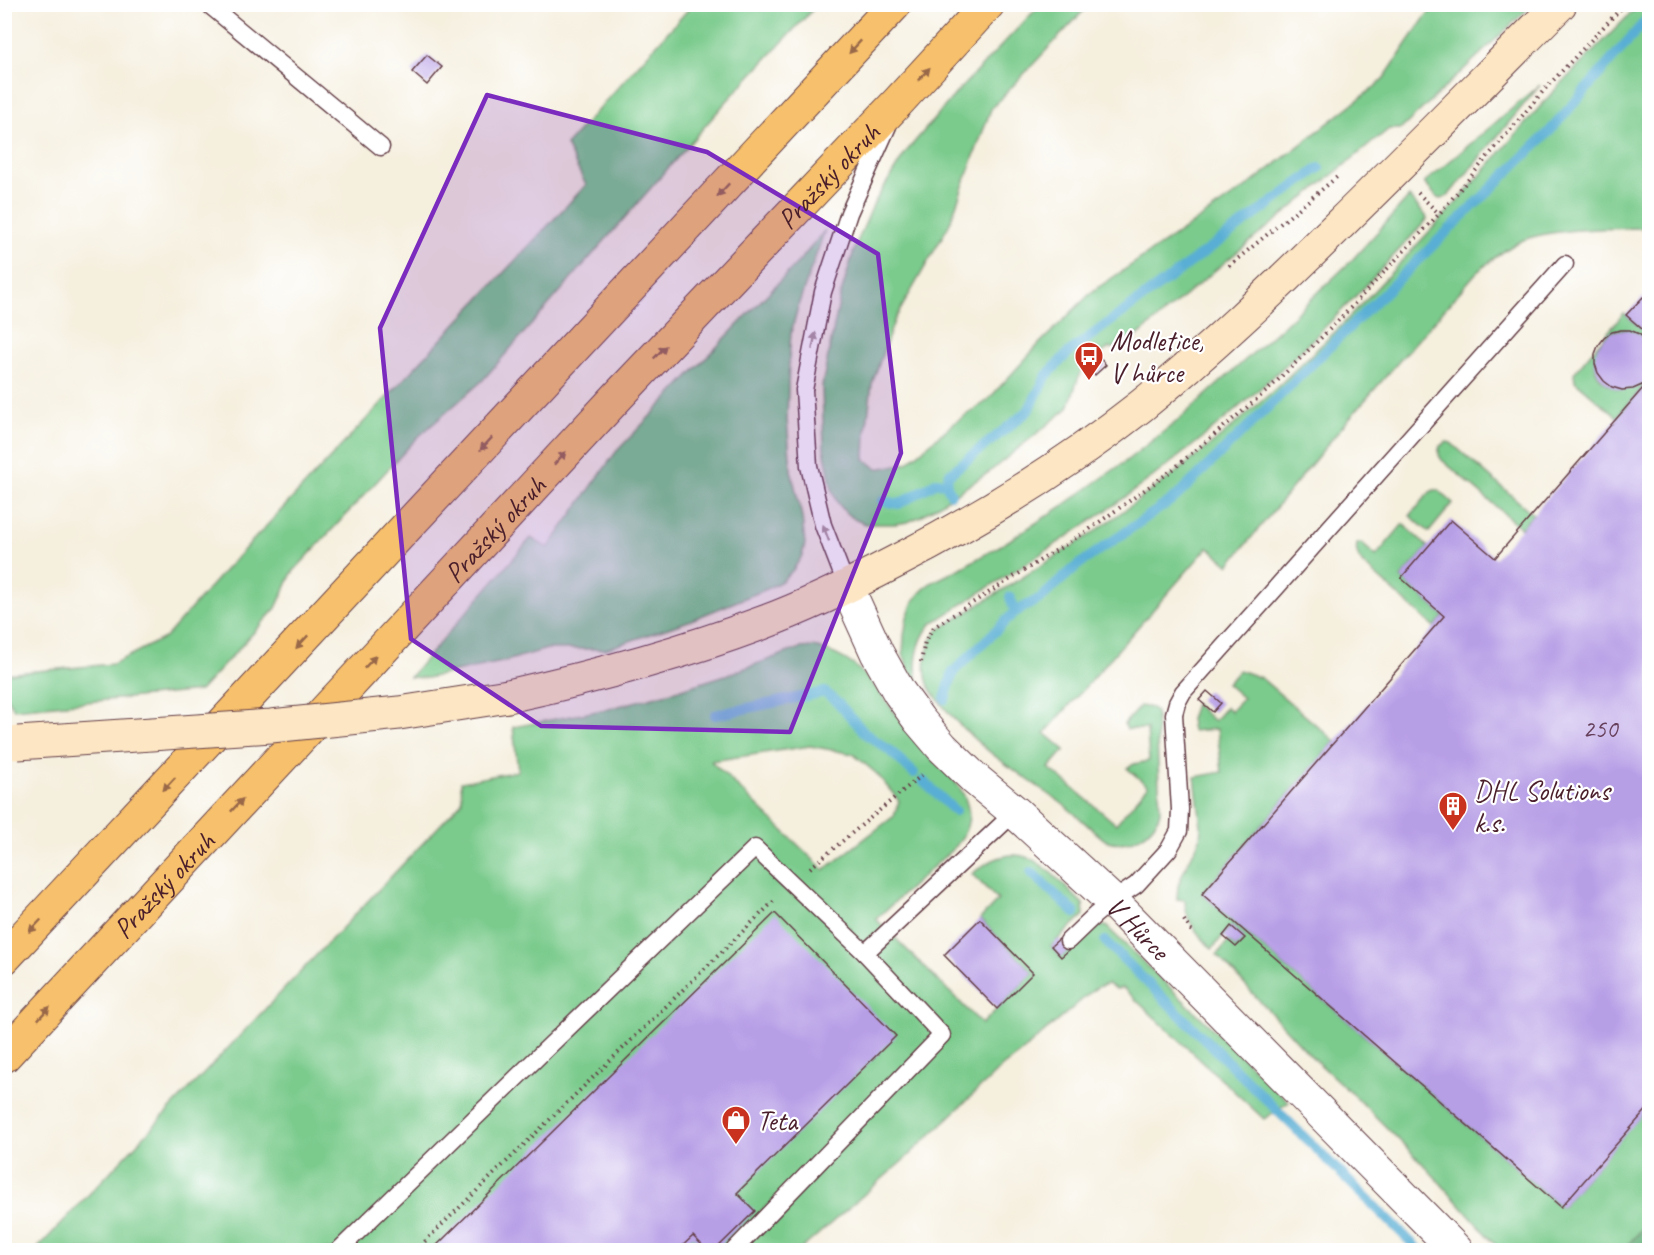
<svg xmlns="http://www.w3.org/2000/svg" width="1654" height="1255" font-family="Caveat,sans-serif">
<rect width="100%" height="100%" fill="#fff"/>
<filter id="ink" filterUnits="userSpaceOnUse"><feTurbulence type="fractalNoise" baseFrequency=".0167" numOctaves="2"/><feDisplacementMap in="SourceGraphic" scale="12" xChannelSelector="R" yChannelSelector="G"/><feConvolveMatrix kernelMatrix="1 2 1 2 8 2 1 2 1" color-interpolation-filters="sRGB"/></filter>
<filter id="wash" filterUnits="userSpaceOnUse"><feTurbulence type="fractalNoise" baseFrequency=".008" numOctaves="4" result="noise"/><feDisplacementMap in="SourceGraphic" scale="24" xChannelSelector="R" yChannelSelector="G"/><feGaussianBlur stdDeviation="1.35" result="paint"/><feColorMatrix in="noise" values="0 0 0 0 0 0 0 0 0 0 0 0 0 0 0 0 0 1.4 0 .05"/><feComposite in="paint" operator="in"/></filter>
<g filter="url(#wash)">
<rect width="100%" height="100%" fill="#f5efde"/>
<!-- green -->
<g fill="#7acb8c" stroke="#62755c" stroke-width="1.5" fill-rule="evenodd">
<polygon points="693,4 817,5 726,102 482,381 417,438 292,573 276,608 200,691 14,709 5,695 5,674 113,664 166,637 226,569 586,185 566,145"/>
<polygon points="1041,4 1089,5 991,109 949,225 894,321 872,384 866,433 865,459 877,469 907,463 954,423 987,401 1040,343 1093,291 1245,188 1382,81 1426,16 1437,5 1532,5 1401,129 1389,129 1225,262 1123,348 1109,348 1098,356 1080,373 1068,408 988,473 921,516 908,522 895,524 866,524 856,520 846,513 837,502 832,489 824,449 822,386 840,297 855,247 874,203 906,152 957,92"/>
<path d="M1639 5H1650L1649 228C1613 229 1548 227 1517 243 1502 251 1489 262 1476 273L1346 422 1229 565 1208 547 1045 733 1065 750 1049 768 1116 824 1148 786 1127 768 1134 764 1149 761 1147 729H1127L1124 724 1140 706 1152 708 1156 712 1160 812C1154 834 1128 849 1105 840 1090 828 1076 814 1060 802 1021 774 981 751 949 713 942 705 935 697 930 688 921 671 926 646 937 631L1090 535 1173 475 1224 434 1272 392 1340 327 1458 201 1551 94Z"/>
<polygon points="1540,85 1448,196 1442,199 1438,198 1424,183"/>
<path d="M1409 197 1426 216 1427 219 1425 222C1394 255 1364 289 1331 321 1280 372 1226 421 1168 465 1093 524 1011 572 931 624 915 643 913 668 920 691L909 670 903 654 904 636 907 617 913 602 920 593 929 584 961 568 1005 543 1064 505 1126 461 1176 422 1283 326 1352 260Z"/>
<polygon points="825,230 799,303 791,333 789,360 787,419 791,470 802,517 805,544 802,556 793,570 782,581 767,589 686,622 606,649 547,649 502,662 427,678 410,677 531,538 548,548 616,452 802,258"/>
<path d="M1624 313 1649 336V343C1642 333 1623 324 1611 333 1608 335 1605 341 1603 344 1586 366 1598 383 1622 390L1649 376V380L1617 417 1575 381 1574 373Z"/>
<path d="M1447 442 1451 443 1533 514 1521 528 1442 460C1438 455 1438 452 1440 446Z"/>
<polygon points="1434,490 1438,490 1453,503 1429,532 1410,516 1430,492"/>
<path d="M1403 524 1428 547 1401 578 1444 616 1434 627 1363 564C1358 558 1355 552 1357 544L1361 543 1376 556Z"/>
<path d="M814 647C830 651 842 656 855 666 881 689 899 721 921 748 936 766 961 780 967 804 972 820 966 833 956 846L876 919 982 1024 1033 973 980 919 998 900 972 874C1023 831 1046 869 1083 904L1084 915 1051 946 1061 957 1096 926H1106L1289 1102 1264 1119 1123 988 1116 989 1108 984 1098 987 1092 991 1018 1055 1002 1067 906 1158 800 1250H36L462 802 461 782 518 771 513 727 608 709 672 692 732 673 800 648ZM810 746 853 754 877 774 899 801 894 816 824 870 711 761Z"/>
<path d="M1239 670 1261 678 1335 741 1202 894 1561 1207 1649 1106V1222L1623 1250H1500L1426 1167 1366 1107 1312 1057 1217 955 1228 941 1236 947 1244 937 1231 926 1212 949C1198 934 1185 921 1185 900L1177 899 1178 886 1183 873 1200 839 1201 826 1195 777 1222 772 1217 729 1192 731 1190 719 1195 704 1214 721 1226 707 1231 711 1243 698 1227 684Z"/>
</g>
<!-- forest -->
<polygon fill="#63af78" stroke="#566752" stroke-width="1.5" points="1649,1222 1649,1250 1623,1250"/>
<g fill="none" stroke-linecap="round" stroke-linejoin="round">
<!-- stream -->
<g stroke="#58aed4" stroke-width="10">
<polyline points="951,494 946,484 948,475 1028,411 1047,375 1069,352 1319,168"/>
<polyline points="883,501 899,504 937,482 946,484"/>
<polyline points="1015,612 1041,598 1078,565 1176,497 1549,132 1647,19"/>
<polyline points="945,699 953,672 1015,612 1010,597"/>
<polyline points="715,715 825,692 839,704 866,734 889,750 914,773"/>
<polyline points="923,781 955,811"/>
<polyline points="1031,872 1075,913"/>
<polyline points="1105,941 1419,1250"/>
</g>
</g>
<g id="blocks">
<!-- building -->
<g fill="#b79fe6">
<polygon points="427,55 442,67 427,85 412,72"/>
<polygon points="1643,297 1650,303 1650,336 1626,315"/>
<polygon points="1621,330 1630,330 1639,334 1650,343 1650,377 1642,385 1633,389 1622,390 1612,387 1604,381 1598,373 1595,364 1595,354 1598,346 1604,338 1612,332"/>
<polygon points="1098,356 1106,365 1095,375 1087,366"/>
<polygon points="1650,380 1650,1106 1561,1207 1202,894 1444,616 1401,578 1451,520 1495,558"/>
<polygon points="1207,691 1221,703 1213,712 1199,700"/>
<polygon points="775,913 896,1036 737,1193 755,1211 715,1250 707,1250 693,1236 678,1250 432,1250"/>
<polygon points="980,919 1033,973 997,1009 944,955"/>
<polygon points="1231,926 1245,938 1236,947 1223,936"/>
<polygon points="1059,939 1069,950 1061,957 1051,946"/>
</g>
</g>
</g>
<g filter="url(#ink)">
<use href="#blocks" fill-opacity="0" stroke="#643e46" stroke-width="1.5"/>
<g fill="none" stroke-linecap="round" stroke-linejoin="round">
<!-- service casing -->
<g stroke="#643e46" stroke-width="19">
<g id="service">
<polyline points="208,4 381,147"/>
<polyline points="847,587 823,525 809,466 804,390 823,292 849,213 888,126"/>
<polyline points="1068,941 1095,915 1112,901 1136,885 1169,849 1179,831 1180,809 1174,714 1177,703 1183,692 1565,264"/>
<polyline points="865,953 1015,812"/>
<polyline points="339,1250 543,1052 755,848 865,953 942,1035 734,1250"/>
</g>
</g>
<!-- tertiary casing -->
<g stroke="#643e46" stroke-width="35">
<g id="tertiary">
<path id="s1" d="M847 587 877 653 899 692 919 720 942 747 975 779 1015 812 1112 901 1456 1250"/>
</g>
</g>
<!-- secondary casing -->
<g stroke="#643e46" stroke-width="35">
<path id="secondary" d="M508 696C594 677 679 654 762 623 808 606 853 584 897 561 983 517 1065 466 1141 406 1212 349 1277 286 1341 223 1415 151 1487 77 1560 4"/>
</g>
<!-- motorway casing -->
<g stroke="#643e46" stroke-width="35">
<g id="motorway">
<polyline points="4,958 895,4"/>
<path id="s2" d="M4 1056 619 395 898 102 988 4"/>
</g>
</g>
<!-- path -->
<g stroke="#643e46" stroke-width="4" stroke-dasharray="1.5 4.5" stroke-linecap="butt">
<polyline points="1418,193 1439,214"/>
<polyline points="1229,266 1337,177"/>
<polyline points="921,662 925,641 934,627 1087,531 1171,471 1269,389 1338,321 1439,214 1545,89 1625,4"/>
<polyline points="810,868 922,775"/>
<polyline points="1184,920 1192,932"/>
<polyline points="416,1250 774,901"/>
</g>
<!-- service -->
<use href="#service" stroke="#fff" stroke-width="16"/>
<!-- tertiary -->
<use href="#tertiary" stroke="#fff" stroke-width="33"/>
<!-- secondary -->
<use href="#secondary" stroke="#fce6c4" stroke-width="33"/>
<!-- motorway -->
<use href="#motorway" stroke="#f7c06c" stroke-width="33"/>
<!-- secondary-bridge casing -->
<g stroke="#643e46" stroke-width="35" stroke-linecap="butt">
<polyline id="secondary-bridge" points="18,743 271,726 399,713 508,696"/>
</g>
<!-- secondary-bridge -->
<use href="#secondary-bridge" stroke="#fce6c4" stroke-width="33"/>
</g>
<!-- one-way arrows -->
<defs><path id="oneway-solid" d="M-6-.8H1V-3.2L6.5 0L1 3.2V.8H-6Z" transform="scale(1.5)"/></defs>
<g fill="#986748">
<use href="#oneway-solid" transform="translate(855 47) rotate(133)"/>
<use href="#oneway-solid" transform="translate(924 74) rotate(-47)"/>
<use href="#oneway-solid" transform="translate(723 190) rotate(133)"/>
<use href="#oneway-solid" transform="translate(660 352) rotate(-46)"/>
<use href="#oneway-solid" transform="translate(486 444) rotate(133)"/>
<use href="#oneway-solid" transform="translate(560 458) rotate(-47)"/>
<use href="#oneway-solid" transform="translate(302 642) rotate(133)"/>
<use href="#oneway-solid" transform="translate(370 662) rotate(-47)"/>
<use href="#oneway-solid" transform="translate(169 784) rotate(133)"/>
<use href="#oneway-solid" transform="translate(237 805) rotate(-47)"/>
<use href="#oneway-solid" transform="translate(35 926) rotate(134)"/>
<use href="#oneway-solid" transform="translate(44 1013) rotate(-47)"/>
</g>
<g fill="#ae9aa0">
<use href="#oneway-solid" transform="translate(814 341) rotate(-79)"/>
<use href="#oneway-solid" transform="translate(826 533) rotate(-110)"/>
</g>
</g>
<!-- marked area -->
<path fill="#7b2cbf" fill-opacity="0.2" stroke="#7b2cbf" stroke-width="4.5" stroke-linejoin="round" d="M487 95 707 152 878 254 901 453 790 732 541 726 411 639 380 328Z"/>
<!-- icons -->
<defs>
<g id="bus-pin" transform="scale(1.5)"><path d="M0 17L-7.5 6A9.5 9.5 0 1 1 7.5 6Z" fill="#c8321e" stroke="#fff"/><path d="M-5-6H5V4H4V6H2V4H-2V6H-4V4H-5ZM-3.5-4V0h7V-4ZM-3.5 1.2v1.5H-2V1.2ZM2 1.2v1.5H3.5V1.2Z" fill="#fff"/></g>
<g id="building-pin" transform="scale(1.5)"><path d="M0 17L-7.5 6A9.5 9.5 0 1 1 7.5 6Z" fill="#c8321e" stroke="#fff"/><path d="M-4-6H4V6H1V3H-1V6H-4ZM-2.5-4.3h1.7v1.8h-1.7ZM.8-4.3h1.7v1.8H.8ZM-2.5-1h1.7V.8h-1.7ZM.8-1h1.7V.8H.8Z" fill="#fff"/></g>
<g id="shop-pin" transform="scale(1.5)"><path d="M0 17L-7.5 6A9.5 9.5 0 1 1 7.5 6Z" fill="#c8321e" stroke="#fff"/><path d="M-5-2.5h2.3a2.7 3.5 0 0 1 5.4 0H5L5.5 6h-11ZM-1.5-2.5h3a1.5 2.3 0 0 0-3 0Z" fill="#fff"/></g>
</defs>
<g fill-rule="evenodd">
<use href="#bus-pin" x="1089" y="356"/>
<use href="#building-pin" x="1453" y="806"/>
<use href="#shop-pin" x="736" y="1120"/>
</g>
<g text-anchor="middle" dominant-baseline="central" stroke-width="4.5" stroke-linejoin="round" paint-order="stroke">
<!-- number labels -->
<g font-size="26" fill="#653f5a">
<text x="1600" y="728">250</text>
</g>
<!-- street labels -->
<g font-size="28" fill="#4a1f2b" stroke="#fff">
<text stroke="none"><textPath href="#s2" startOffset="1206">Pražský okruh</textPath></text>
<text stroke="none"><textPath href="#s2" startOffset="720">Pražský okruh</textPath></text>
<text stroke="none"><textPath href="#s2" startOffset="234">Pražský okruh</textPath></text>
<text stroke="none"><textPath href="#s1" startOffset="454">V Hůrce</textPath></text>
</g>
<!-- poi labels -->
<g font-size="28" fill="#4a1f2b" stroke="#fff" text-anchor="start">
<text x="1110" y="340">Modletice,<tspan x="1110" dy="32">V hůrce</tspan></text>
<text x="1474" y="790">DHL Solutions<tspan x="1474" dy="32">k.s.</tspan></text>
<text x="757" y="1120">Teta</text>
</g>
</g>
<!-- margin -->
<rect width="1654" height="1255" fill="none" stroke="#fff" stroke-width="24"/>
</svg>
